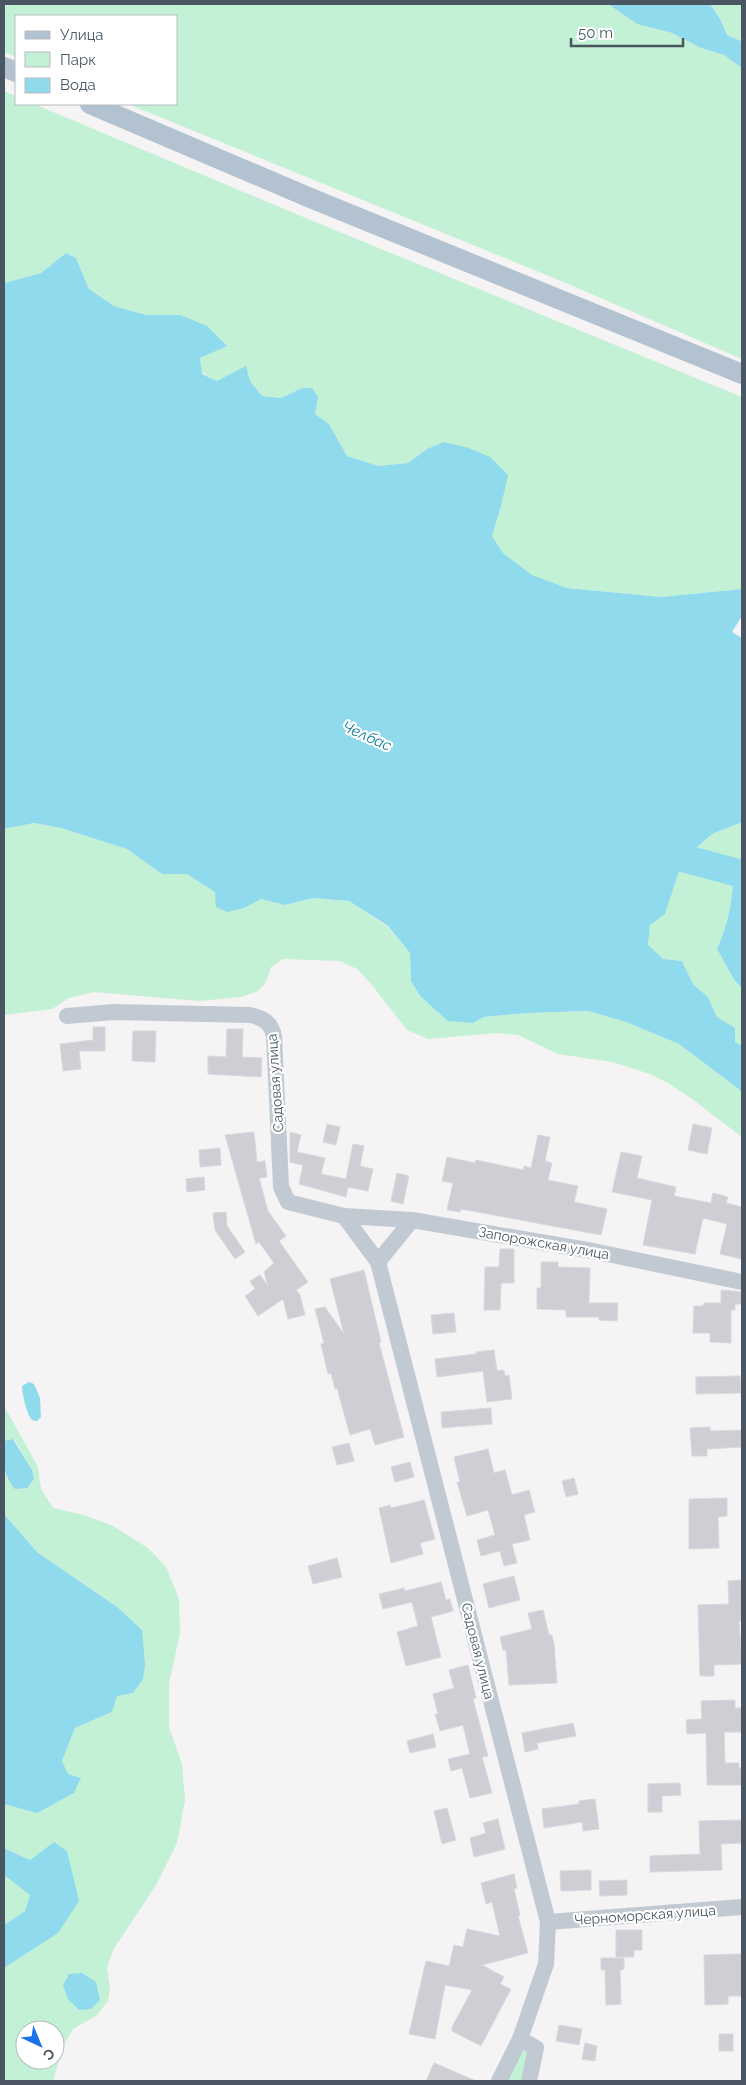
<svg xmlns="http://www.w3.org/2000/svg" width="746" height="2085" font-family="Raleway,sans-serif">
<rect width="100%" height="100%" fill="#f5f3f3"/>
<!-- green -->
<g fill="#c3f1d5" fill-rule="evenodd">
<polygon points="4,4 608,4 637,24 672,33 701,48 724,55 742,68 742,359 566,283 128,104 176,104 176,16 16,16 16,57 4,52"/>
<polygon points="710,4 742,4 741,41 727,35 720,19"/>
<polygon points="4,91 16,96 16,104 34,104 308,219 742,397 742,589 661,597 567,588 532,575 503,553 492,536 501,506 427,449 408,463 378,466 347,456 329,424 315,414 318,397 302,388 281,398 262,396 250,381 217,381 202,373 199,358 180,315 146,315 114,306 89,289 76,258 66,253 41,273 4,283"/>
<path d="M742 822V865L733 874C733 901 728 924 717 949L735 981 742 988V1046L735 1043 734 1028 717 1017 708 997 693 984 682 961 663 959 648 946 650 925 665 913 683 859 712 834Z"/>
<polygon points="34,823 61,828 127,849 162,874 187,874 244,908 261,899 285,905 313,898 349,901 388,927 410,953 411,981 420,996 429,1003 473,1023 484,1017 527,1013 588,1011 626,1022 679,1044 740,1090 742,1096 742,1137 692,1099 668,1083 650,1074 612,1062 558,1054 518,1035 498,1033 428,1039 407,1030 372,985 357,969 340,961 283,959 271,967 266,982 258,991 241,997 199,1001 94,992 69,998 52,1009 4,1015 4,829"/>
<path d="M4 1406 38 1467 41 1489 53 1508 84 1515 113 1526 148 1548 166 1567 179 1599 180 1633 169 1684V1727L182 1764 185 1800 177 1843 156 1885 113 1950 107 1968 110 1988 108 2001 96 2016 73 2029 64 2044 53 2081H4V1968L17 1959 54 1842 30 1860 4 1848V1804L12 1806 68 1774 62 1761 75 1728 112 1712 117 1607 37 1552 4 1514V1466L7 1479H34L32 1470 14 1439 4 1442ZM25 2030H55V2060H25Z"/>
<polygon points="4,1875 30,1895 25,1911 4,1925"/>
<polygon points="523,2047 531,2051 525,2081 505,2081"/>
</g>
<!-- water -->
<g fill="#90daee">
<polygon points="608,4 710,4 720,19 727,35 741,41 742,39 742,68 724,55 701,48 672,33 637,24"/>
<polygon points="66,253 76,258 89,289 114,306 146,315 180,315 207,326 227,346 200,358 202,374 217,381 246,366 250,381 262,396 281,398 302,388 312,388 318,397 315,414 329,424 347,456 378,466 408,463 427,449 444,442 469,448 490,457 508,475 501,506 492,536 503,553 532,575 567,588 661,597 742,589 742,616 732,632 742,638 742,822 712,834 683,859 665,914 650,925 648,945 663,959 682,961 693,984 708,997 717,1017 735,1028 735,1042 742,1046 742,1096 740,1090 679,1044 626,1022 588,1011 527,1013 484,1017 473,1023 448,1021 420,996 411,981 410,953 388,926 349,901 313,898 285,905 261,899 244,908 227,912 216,907 215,892 187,874 162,874 127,849 61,828 34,823 4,829 4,283 41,273"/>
<path d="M742 865V988L735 981 717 949C728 924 733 901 733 874Z"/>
<path d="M29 1382 34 1384 40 1398 41 1417 37 1421 32 1420C27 1415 22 1394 22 1386Z"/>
<path d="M13 1439 32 1470 34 1479 27 1488 15 1489C2 1473 3 1461 4 1441Z"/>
<polygon points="4,1514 37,1552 117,1607 142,1630 145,1664 143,1679 133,1693 117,1696 112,1712 75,1728 62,1761 68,1774 81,1778 74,1793 37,1813 4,1804"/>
<polygon points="54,1842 67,1851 79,1901 58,1933 4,1968 4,1925 25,1911 30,1895 4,1875 4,1848 30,1860"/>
<polygon points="82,1973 96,1982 100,2000 91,2009 79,2010 68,1999 63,1985 69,1974"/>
</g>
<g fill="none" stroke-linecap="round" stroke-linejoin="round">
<!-- river -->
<polyline stroke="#90daee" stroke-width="28" points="649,849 742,874"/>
</g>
<!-- building -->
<g fill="#cdcfd5" stroke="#d7d9de">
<polygon points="93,1027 105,1027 105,1051 79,1051 81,1069 63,1071 60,1044 93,1040"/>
<polygon points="227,1029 243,1029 242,1057 262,1058 261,1077 208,1074 208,1056 226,1057"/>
<polygon points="133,1031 156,1031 155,1062 132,1061"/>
<polygon points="327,1124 340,1127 336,1145 323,1142"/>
<polygon points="693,1124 712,1128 707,1154 688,1150"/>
<polygon points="254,1132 257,1162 265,1161 267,1177 259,1178 268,1211 286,1236 279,1241 308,1282 296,1290 300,1295 305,1315 288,1319 283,1299 258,1316 245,1296 255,1289 250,1281 260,1275 268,1286 264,1272 274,1263 259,1242 256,1244 225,1135"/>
<polygon points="290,1132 301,1135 297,1152 325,1158 321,1174 346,1179 353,1144 364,1146 360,1166 373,1169 368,1191 348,1187 346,1197 299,1184 303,1165 290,1162"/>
<polygon points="538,1135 550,1137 545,1161 552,1163 548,1180 578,1186 574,1202 607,1209 601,1235 461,1209 460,1212 447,1210 453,1183 442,1181 447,1157 475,1163 476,1160 523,1170 524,1166 531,1168"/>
<polygon points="220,1148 221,1165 200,1167 199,1150"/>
<polygon points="621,1152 642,1156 637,1178 676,1187 674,1196 711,1203 713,1193 728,1197 726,1203 742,1207 742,1259 720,1254 727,1224 703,1218 695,1254 643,1245 652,1200 612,1192"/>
<polygon points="397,1173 409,1176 403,1204 391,1201"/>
<polygon points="204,1177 205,1190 187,1192 186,1179"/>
<polygon points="226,1212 227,1226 245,1252 235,1259 215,1230 213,1213"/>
<polygon points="500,1249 514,1249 514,1283 501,1283 500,1310 484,1310 485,1267 499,1267"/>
<polygon points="541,1262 558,1262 558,1267 590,1268 589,1303 618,1303 617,1321 599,1320 599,1317 566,1317 566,1310 537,1309 537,1288 541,1288"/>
<polygon points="364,1270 381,1342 379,1343 404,1437 375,1445 370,1429 350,1435 337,1388 335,1389 331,1373 328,1374 321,1344 324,1343 315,1309 325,1307 344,1334 330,1279"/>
<polygon points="721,1290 742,1292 742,1304 735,1304 735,1310 731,1310 731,1343 710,1342 710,1333 693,1333 694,1306 703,1306 704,1303 721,1303"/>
<polygon points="454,1313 456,1332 433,1334 431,1315"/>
<polygon points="494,1350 497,1371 504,1370 505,1376 509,1375 512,1399 487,1402 483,1371 437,1377 435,1359 476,1354 476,1352"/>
<polygon points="740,1376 741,1393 696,1394 696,1377"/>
<polygon points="491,1408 492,1424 442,1428 441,1412"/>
<polygon points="710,1427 710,1431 742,1430 742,1447 707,1449 707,1456 692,1456 690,1428"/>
<polygon points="349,1443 354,1461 337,1465 332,1447"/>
<polygon points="488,1449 494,1473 505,1470 512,1495 529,1490 535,1512 524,1515 530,1540 512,1544 517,1563 504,1566 500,1551 481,1556 477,1540 495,1535 488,1510 467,1516 457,1482 460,1482 454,1457"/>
<polygon points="410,1462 414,1477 395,1482 391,1467"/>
<polygon points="574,1478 578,1494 566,1497 562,1481"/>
<polygon points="727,1498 727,1516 718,1517 719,1548 689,1549 689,1499"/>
<polygon points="424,1500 435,1539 420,1543 423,1554 391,1563 379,1508 390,1505 391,1508"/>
<polygon points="337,1558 342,1577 313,1584 308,1566"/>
<polygon points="514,1576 520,1600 489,1608 483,1584"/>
<polygon points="742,1580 742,1621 739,1621 742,1664 714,1665 714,1676 700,1676 698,1605 729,1604 728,1581"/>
<polygon points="441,1582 446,1600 450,1599 453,1611 431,1617 441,1657 406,1666 397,1632 418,1626 412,1602 383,1609 379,1594 404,1588 405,1591"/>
<polygon points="543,1610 549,1635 552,1635 554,1644 557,1683 509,1685 506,1650 503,1650 500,1637 532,1629 528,1613"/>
<polygon points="468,1665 476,1698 473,1699 488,1756 482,1757 492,1793 470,1798 462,1768 451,1771 448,1759 470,1754 463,1725 440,1731 435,1714 438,1714 433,1694 454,1688 449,1670"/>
<polygon points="735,1700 735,1708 742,1708 742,1732 724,1732 725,1763 739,1763 739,1768 742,1768 742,1785 707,1785 706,1733 687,1734 686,1720 702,1719 701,1701"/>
<polygon points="573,1723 576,1736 537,1743 538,1749 525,1752 522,1733"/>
<polygon points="433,1734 436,1747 410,1753 407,1741"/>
<polygon points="680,1783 681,1795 662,1796 662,1812 648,1812 648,1784"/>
<polygon points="595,1799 599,1829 583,1831 582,1822 544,1828 542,1809 579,1804 579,1801"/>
<polygon points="447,1808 456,1840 442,1844 434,1811"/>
<polygon points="498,1819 505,1849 474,1857 470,1838 486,1833 483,1823"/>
<polygon points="742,1820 742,1843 721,1844 722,1870 650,1872 650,1856 700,1854 699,1821"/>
<polygon points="591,1870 591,1890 561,1891 560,1871"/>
<polygon points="514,1874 517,1888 514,1889 520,1915 518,1916 528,1953 482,1965 504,1977 500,1984 511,1989 481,2046 452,2031 452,2027 472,1990 445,1985 435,2039 409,2034 426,1961 449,1966 454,1945 463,1947 467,1929 500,1936 492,1902 486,1904 481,1883"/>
<polygon points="627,1880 627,1895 600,1896 599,1881"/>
<polygon points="616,1930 642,1930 642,1950 634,1950 634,1957 616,1957"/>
<polygon points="742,1954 742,1996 728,1996 728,2004 705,2005 704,1955"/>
<polygon points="601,1958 624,1958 624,1969 620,1970 621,2004 606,2005 605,1970 601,1970"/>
<polygon points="559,2025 582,2029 579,2045 556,2041"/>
<rect x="719" y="2034" width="14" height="17"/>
<polygon points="585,2043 597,2046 595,2061 582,2059"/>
<polygon points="434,2063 476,2081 426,2081"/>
</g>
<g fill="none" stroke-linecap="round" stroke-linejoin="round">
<!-- minor -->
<g stroke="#c1cad2" stroke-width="16">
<path d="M67 1016 114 1012 250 1015C263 1018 271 1022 274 1036L281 1187 288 1202 344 1216 378 1262 548 1922 546 1964 520 2039 499 2081"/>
<polyline points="344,1216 412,1220 593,1251 742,1282"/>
<polyline points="378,1262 412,1220"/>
<polyline points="548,1922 742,1907"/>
<polyline points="520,2039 536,2048 529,2081"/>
</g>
<!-- major -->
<g stroke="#b3c2d1" stroke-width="20">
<polyline points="4,67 16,72"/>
<polyline points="90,104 308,197 742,374"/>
</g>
</g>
<g text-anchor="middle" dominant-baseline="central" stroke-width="4.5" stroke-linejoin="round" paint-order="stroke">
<!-- street labels -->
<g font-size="14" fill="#4a5661" stroke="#fff">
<text transform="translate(275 1083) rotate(-94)">Садовая улица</text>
<text transform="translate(544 1243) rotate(10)">Запорожская улица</text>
<text transform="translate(478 1651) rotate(76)">Садовая улица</text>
<text transform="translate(645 1915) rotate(-4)">Черноморская улица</text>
</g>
<!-- water labels -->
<g font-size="15" font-style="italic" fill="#0c7c9b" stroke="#fff">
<text transform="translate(367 736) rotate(24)">Челбас</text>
</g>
</g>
<!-- border -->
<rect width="746" height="2085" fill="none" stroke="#4a5661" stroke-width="10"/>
<!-- legend -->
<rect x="15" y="15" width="162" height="90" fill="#ffffff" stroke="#b7bbc0"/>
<rect x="25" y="31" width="25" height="8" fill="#b3c2d1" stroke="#b7bbc0"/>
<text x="60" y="40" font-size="15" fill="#4a5661">Улица</text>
<rect x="25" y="52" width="25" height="15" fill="#c3f1d5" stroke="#b7bbc0"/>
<text x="60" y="65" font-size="15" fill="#4a5661">Парк</text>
<rect x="25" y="78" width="25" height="15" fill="#90daee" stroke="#b7bbc0"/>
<text x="60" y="90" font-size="15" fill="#4a5661">Вода</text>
<!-- north arrow -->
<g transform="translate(40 2045) rotate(136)"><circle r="24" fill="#ffffff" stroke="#b7bbc0"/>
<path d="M0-4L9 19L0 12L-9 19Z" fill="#1a73e8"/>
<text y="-8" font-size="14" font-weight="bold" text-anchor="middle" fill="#4a5661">С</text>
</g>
<!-- scale -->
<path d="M571 38v8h112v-8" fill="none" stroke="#4a5661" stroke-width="2.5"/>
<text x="578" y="38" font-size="15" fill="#4a5661" stroke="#ffffff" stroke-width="4" paint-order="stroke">50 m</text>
</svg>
